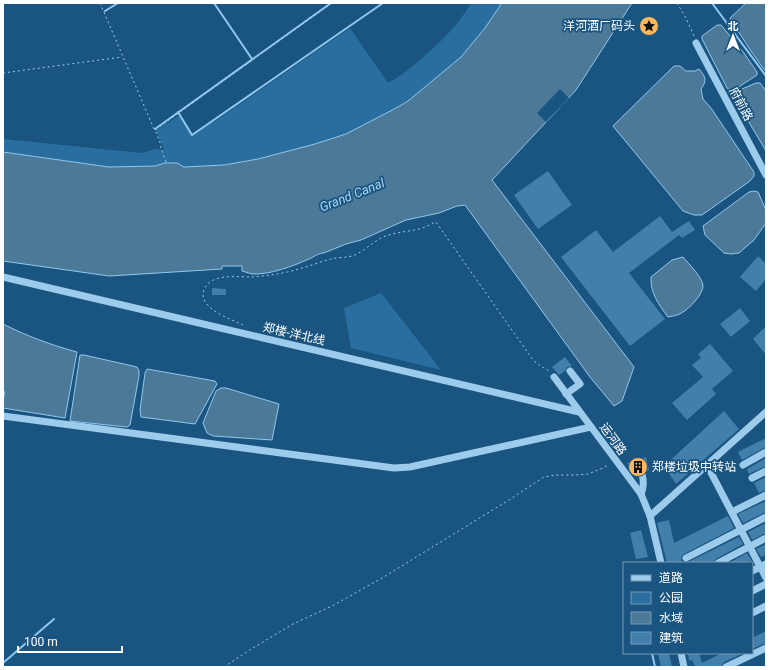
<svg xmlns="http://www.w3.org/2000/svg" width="769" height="670" font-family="Roboto,'Noto Sans SC',sans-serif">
<rect width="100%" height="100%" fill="#1a5581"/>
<!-- green -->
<g fill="#296e9e">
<path d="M471 3H502L485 28 461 57 431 82 408 101 398 107 346 134 315 144 258 159 224 165 184 167 177 163H165L155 166 109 167 3 152V139L142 153 156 149 164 150 156 130 180 115 192 134 208 124 214 122 350 28 388 83C400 77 410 68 421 59 440 42 458 26 471 3Z"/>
<polygon points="381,293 441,370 351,348 344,308"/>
</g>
<!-- water -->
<g fill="#4d7999" stroke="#90c8ed">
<path d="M502 3H632L576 90 492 180 634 367 622 401 614 406 590 377 465 205 457 206 439 213 406 220 361 240 346 244 324 253C318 253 314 257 309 259 293 266 270 275 252 274 249 273 245 272 242 271V266H222V269L109 276 3 261V152L109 167 155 166 165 163H177L184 167 224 165 258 159 315 144 346 134 398 107 408 101 431 82 461 57 485 28Z"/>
<path d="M746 3H766V72C757 60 748 47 740 34 736 28 732 26 730 18Z"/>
<polygon points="717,25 721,25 744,53 757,72 757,75 734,90 730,90 727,88 702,39 702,36"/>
<path d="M674 66H680L686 71H695L699 69C706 77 707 81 701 89L703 99 711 108 754 172V176L750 181 702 215H694L683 211 613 126Z"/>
<polygon points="756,83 760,83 766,91 766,151 734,97 742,89"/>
<polygon points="754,191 758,192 766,210 766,223 754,240 739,253 731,254 724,253 705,235 703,226 749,192"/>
<path d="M683 257C689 264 701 276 703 285 704 293 690 308 683 312 679 315 674 316 668 317 659 305 650 293 651 277L672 260Z"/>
<path d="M3 324C27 336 51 345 77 352L65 418 3 408V399L5 392 3 391Z"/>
<polygon points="80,355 84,355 137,367 139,371 139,376 130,425 127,427 70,421"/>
<polygon points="147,369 215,381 217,384 195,424 141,417 140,410 145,373"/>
<polygon points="221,388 226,388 279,404 272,440 213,436 207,433 203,423 205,418 216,391"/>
</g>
<!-- pier -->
<polygon fill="#1a5581" points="560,89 569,98 546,122 537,113"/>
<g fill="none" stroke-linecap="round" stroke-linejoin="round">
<!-- stream -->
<g stroke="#90c8ed" stroke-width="2">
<polyline points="214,3 252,59"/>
<polyline points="712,3 766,76"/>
<polyline points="105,11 118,3"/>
<polyline points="178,112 192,135 383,3"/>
<polyline points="155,129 331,3"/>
<polyline points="652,653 655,667"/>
<polyline points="3,663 54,619"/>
</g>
</g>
<!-- building -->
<g fill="#427fab">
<polygon points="548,171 572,205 538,229 514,195"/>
<polygon points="660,216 672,232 689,221 695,230 682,238 679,235 629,273 665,319 630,346 561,257 596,230 613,252"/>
<polygon points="758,256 766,264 766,279 756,291 740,277"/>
<polygon points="212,288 226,289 226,295 212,295"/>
<polygon points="740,308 750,321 731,337 720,324"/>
<polygon points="766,326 766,355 753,339"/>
<polygon points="710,344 733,371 712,389 716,394 687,420 672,403 703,377 692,365 701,358 698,354"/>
<polygon points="565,357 572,366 567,367 565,371 559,375 552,367"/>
<polygon points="724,411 739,429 676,484 664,466"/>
<polygon points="766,438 766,447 742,460 738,452"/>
<polygon points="646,457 649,470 646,471 644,469 640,469 638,471 637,474 633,475 630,470 627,463"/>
<polygon points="766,458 766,466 749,474 747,469"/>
<polygon points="766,477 766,490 759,493 754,483"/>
<polygon points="766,501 766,512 743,523 738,514"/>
<polygon points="728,516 734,528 684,554 681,557 682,561 685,563 688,562 739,537 743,544 716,559 714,561 713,563 667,563 657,523 669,520 674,543"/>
<polygon points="766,523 766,533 752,540 748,532"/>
<polygon points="641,530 648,557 636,559 630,533"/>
<polygon points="766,544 766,555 761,557 756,549"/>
<polygon points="747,553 752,561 748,563 729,563"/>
<polygon points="766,631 766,643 752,649 752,638"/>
<polygon points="658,653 669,653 672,667 661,667"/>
<polygon points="688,653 699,653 702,663 722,653 744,653 724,662 722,665 721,667 694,667 695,666 692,660 689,661"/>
</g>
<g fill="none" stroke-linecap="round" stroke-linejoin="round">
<!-- path -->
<g stroke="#9dcbeb" stroke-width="1" stroke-dasharray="2 3" stroke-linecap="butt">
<polyline points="100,3 154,129"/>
<polyline points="677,3 686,18 694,36"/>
<polyline points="3,73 122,57"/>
<polyline points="166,162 160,145 160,142 155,130 332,3"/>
<path d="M243 325C231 319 197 308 204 290 210 273 237 277 251 277 255 277 259 276 263 276 271 275 279 274 287 272 302 269 316 263 331 259 338 257 348 258 355 255 365 250 373 242 383 237 395 232 407 232 419 229 425 228 430 224 436 222L533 360 539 365 549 371"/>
<polyline points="224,667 248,651 293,624 334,605 382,578 509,500 544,477 556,475 575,475 588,474 603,468 609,464"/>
</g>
<!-- minor -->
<g stroke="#9dcbeb" stroke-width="7">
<polyline points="696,43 766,175"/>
<polyline points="3,277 579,412"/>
<polyline points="554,377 641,494 650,516 661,563"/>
<polyline points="566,394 580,384 570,371"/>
<polyline points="3,416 394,468 410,467 591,427"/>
<polyline points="707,465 766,578"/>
<polyline points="743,465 766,452"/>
<polyline points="752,478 766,471"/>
<path d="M641 494C644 487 644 481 642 474"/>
<polyline points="732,512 766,495"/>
<polyline points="650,516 766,412"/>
<polyline points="686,558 766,517"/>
<polyline points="718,563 766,538"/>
<polyline points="752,571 766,564"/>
<polyline points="752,591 766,584"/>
<polyline points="752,613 766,606"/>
<polyline points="681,653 684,667"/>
<polyline points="726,667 766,648"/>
</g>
</g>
<!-- icons -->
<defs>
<g id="sight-disc" transform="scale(1)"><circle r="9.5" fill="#fdb759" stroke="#1a5581"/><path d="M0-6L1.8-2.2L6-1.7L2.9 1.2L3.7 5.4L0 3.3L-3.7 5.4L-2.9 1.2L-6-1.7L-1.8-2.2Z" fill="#111"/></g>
<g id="building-disc" transform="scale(1)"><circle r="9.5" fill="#fdb759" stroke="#1a5581"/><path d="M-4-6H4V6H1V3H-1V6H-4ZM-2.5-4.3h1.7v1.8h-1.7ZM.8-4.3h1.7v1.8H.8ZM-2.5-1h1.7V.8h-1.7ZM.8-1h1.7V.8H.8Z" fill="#111"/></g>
</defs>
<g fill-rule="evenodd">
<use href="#sight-disc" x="649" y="26"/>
<use href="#building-disc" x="638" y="467"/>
</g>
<g text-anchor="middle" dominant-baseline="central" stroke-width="3.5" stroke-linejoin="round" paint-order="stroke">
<!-- poi labels -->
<g font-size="12" fill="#fff" stroke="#1a5581" text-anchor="end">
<text x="635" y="26">洋河酒厂码头</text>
<text x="652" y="467" text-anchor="start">郑楼垃圾中转站</text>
</g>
<!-- street labels -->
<g font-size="12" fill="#fff" stroke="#1a5581">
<text transform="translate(741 104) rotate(62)">府前路</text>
<text transform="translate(294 334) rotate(13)">郑楼-洋北线</text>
<text transform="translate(613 439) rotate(54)">运河路</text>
</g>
<!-- water labels -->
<g font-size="13" font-style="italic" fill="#a9d5f2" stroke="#1a5581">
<text transform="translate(352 195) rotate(-22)">Grand Canal</text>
</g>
</g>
<!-- border -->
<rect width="769" height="670" fill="none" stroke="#ffffff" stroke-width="8"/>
<!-- legend -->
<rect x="623" y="562" width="130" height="92" fill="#1a5581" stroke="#7699b3"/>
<rect x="631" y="575" width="20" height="6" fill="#9dcbeb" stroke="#7699b3"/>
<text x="659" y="582" font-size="12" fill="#ffffff">道路</text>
<rect x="631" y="592" width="20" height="12" fill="#296e9e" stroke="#7699b3"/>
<text x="659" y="602" font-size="12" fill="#ffffff">公园</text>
<rect x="631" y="612" width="20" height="12" fill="#4d7999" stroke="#7699b3"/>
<text x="659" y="622" font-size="12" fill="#ffffff">水域</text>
<rect x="631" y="632" width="20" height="12" fill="#427fab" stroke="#7699b3"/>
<text x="659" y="642" font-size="12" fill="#ffffff">建筑</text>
<!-- north arrow -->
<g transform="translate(733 36)" stroke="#1a5581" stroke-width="3" paint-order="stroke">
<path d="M0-3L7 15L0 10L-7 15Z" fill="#ffffff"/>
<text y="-6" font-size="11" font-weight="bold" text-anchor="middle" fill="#ffffff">北</text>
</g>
<!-- scale -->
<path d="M18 646v6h104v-6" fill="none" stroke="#ffffff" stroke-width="2"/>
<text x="24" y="646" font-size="12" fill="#ffffff" stroke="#1a5581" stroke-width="3" paint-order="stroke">100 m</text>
</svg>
